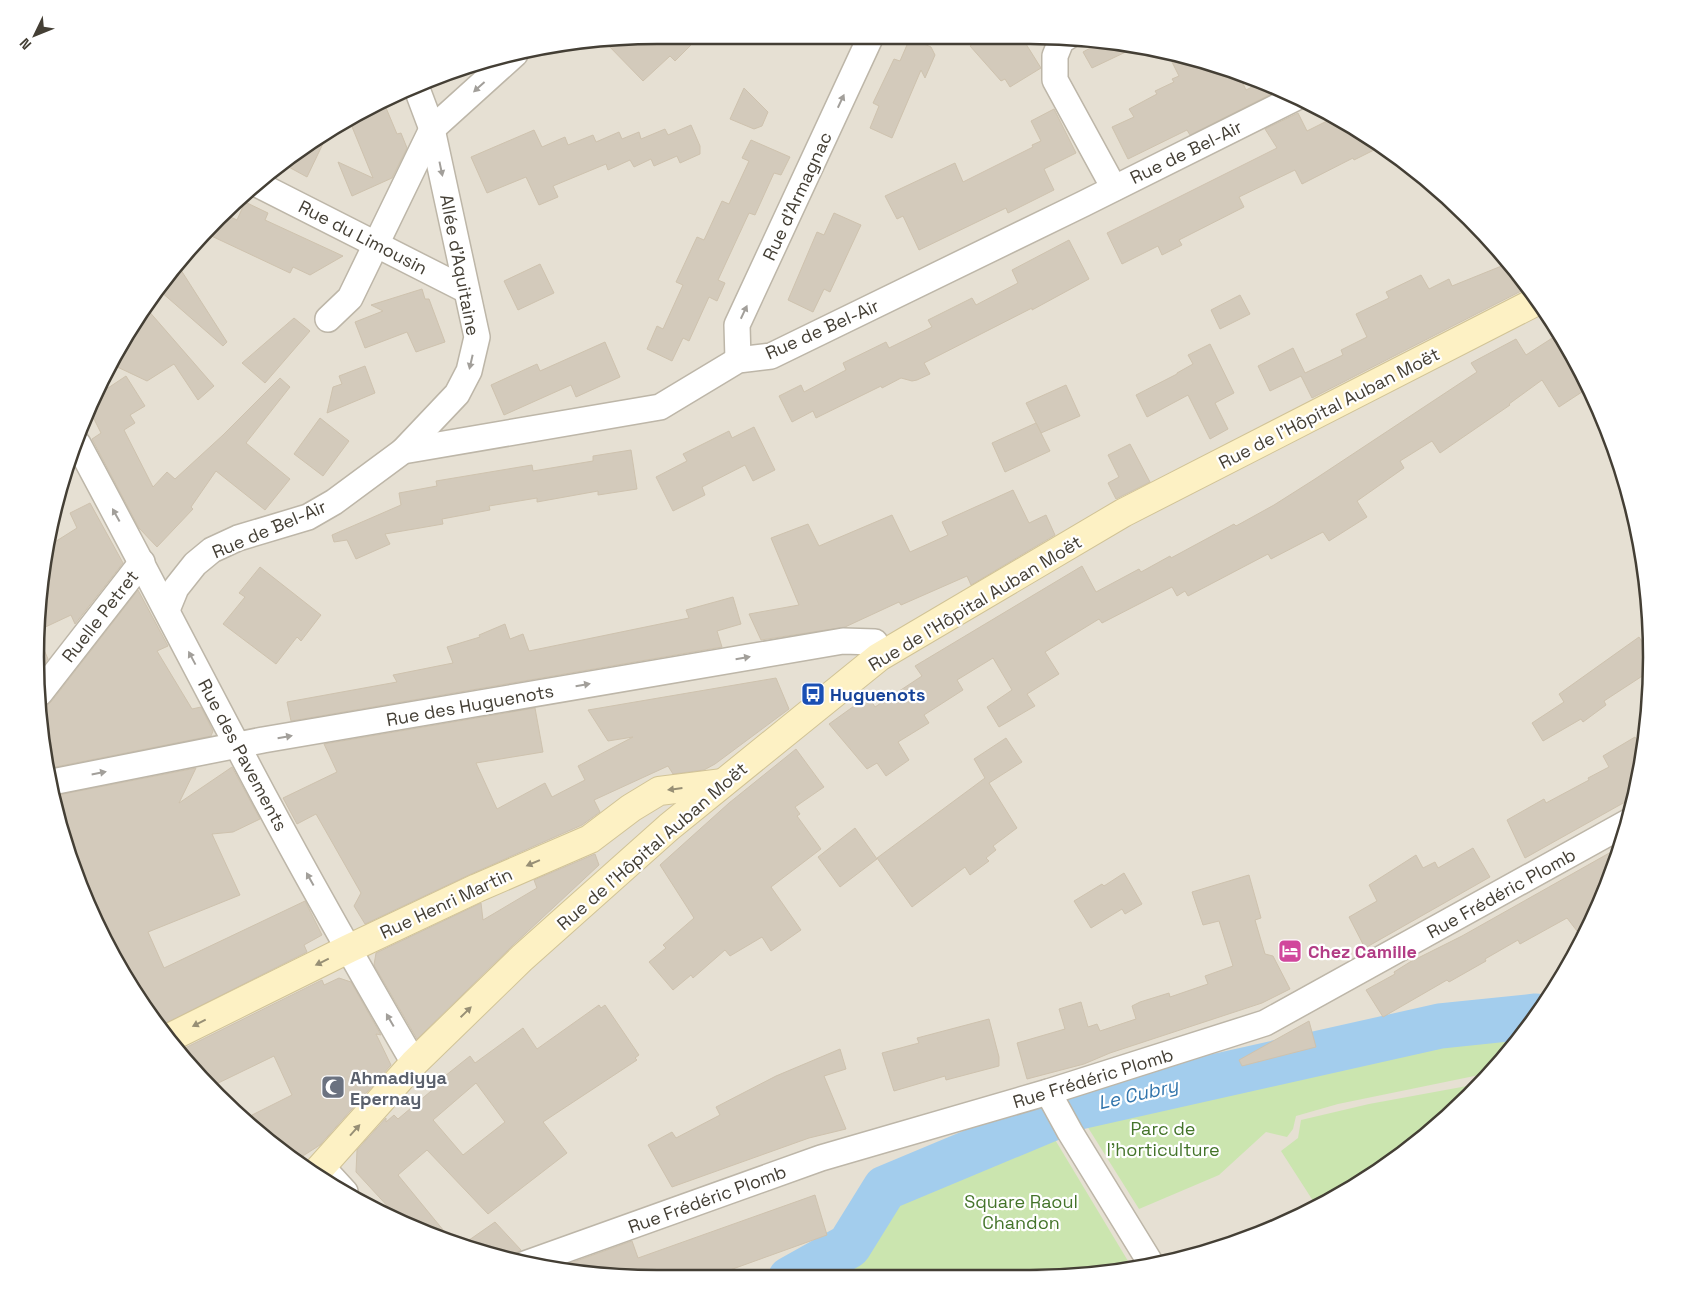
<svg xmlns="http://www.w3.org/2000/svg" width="1687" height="1314" font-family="'Space Grotesk',sans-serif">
<rect width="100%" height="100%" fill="#f2eee5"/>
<!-- residential -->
<polygon fill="#e6e0d3" points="657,35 1070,36 1230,68 1341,118 1409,164 1497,247 1569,346 1619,457 1647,576 1651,697 1631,818 1588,932 1524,1035 1440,1124 1341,1196 1230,1246 1071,1278 657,1279 536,1267 419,1232 311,1174 217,1097 118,968 56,818 35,657 56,496 118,346 217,217 346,118 496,56"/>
<!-- green -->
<g fill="#cbe5af">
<polygon points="1541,1007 1524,1035 1489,1073 1338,1104 1296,1116 1293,1129 1287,1137 1266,1132 1219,1175 1139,1209 1072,1102 1434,1018"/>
<polygon points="1478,1084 1440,1124 1341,1196 1317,1207 1281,1151 1298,1138 1301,1120 1369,1104"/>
<polygon points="1048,1128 1131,1266 1071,1278 821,1278 862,1252 893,1196"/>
</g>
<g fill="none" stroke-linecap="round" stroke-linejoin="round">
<!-- river -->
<polyline stroke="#a3cded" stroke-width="45" points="790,1279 849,1246 885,1188 1079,1107 1440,1026 1536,1016"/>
</g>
<!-- building -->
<g fill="#d3cabb" stroke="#cec2ae" fill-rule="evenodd">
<polygon points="657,35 701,35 675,61 670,56 643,81 605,42"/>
<polygon points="985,36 1021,36 1041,68 1010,87 1005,79 1001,81 970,46"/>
<polygon points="910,38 931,47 935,55 925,78 921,70 892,138 870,128 879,106 873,103 894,59 900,61"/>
<polygon points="1101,42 1132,49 1092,68 1083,52"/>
<polygon points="1169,56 1230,68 1237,71 1246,90 1262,82 1279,90 1190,135 1187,130 1128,159 1112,127 1134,117 1129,109 1157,94 1155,91 1174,82 1172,79 1179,76"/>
<polygon points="744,88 768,112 762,126 754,129 730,119"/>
<polygon points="384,103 397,134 401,133 407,148 392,178 352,196 338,162 373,178 348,117"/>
<polygon points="1054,109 1076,153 1044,169 1054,190 1008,213 1006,208 919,250 903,216 897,219 885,196 955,163 963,182 1033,147 1032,145 1041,141 1031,121"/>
<polygon points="1298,113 1307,131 1337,116 1382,146 1354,160 1353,158 1302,184 1295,170 1239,197 1244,207 1179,240 1182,245 1162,255 1158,246 1122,264 1107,233 1277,148 1265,129"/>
<polygon points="691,125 700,146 700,154 680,163 677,156 654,166 651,159 634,167 630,160 608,170 606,164 553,186 558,197 539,205 526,177 487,193 471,157 534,130 542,147 565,137 568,145 593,135 596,142 619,132 622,139 639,132 641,139 665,129 668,135"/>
<polygon points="329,131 307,177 285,165 297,156"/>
<polygon points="751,140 790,157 781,175 774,173 755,215 749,213 718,280 725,283 717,301 709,297 689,341 683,338 672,361 647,349 657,326 663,329 683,285 676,282 697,237 704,240 722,201 729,204 749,161 742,158"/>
<polygon points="245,202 268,213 265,220 343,256 310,275 293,267 290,273 205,233 217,217 222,213 237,220"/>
<polygon points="834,213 861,225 830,292 824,289 813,312 788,300 817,232 824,235"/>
<polygon points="1069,240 1089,279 1032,310 1032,308 924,363 930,374 917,380 912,381 901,378 882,388 881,386 816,418 813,411 792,422 779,396 801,385 804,392 846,370 843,363 886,342 889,348 932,327 928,320 972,298 976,305 1018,283 1012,270"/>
<polygon points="1509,263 1527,288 1312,398 1301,376 1270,391 1258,366 1293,348 1305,373 1343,355 1341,350 1367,337 1356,314 1389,298 1386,292 1421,275 1429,289 1449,279 1452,286"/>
<polygon points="540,264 554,293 518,310 504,281"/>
<polygon points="179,267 227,342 223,346 160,291"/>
<polygon points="422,289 425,299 429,299 445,342 416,352 407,332 365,348 355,322 383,311 371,305"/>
<polygon points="1240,295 1250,314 1220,329 1211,310"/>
<polygon points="147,309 214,386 198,400 174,364 147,381 111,364 118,346"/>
<polygon points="294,318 310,331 265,383 242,363"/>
<polygon points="1560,333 1569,346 1588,388 1559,407 1542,380 1509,404 1510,405 1440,453 1432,441 1400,461 1404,468 1357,501 1367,517 1329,541 1323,532 1271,559 1268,554 1188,596 1185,591 1177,596 1172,587 1102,623 1099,619 1045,652 1059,674 1027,694 1035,706 999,727 987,707 1012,690 993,658 957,680 963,690 924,715 929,723 898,742 909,760 886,776 877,763 867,769 829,724 868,696 875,707 922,676 915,666 1082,566 1096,592 1139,569 1141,572 1170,556 1171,558 1234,524 1236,526 1274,505 1315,479 1477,372 1471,363 1516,339 1526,355"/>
<polygon points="605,342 620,377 576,397 571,385 504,415 491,385 537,364 540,371"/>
<polygon points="1210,344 1234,393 1215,403 1228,429 1210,439 1188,395 1147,417 1136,395 1177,374 1177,373 1193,364 1188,355"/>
<polygon points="365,366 375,393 327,413 333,387 342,384 339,376"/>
<polygon points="126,376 145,406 130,415 135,423 124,430 153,487 167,472 175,479 223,435 280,378 290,387 246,443 290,479 265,510 216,471 191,507 193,509 157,547 139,528 92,439 101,433 91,413 99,394"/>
<polygon points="1066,385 1080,416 1041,433 1026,403"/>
<polygon points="320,418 349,441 323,476 294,454"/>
<polygon points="1036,423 1050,451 1005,472 992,443"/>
<polygon points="754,427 775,470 753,481 745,465 702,487 705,495 673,511 656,477 687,461 683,454 729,431 732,438"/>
<polygon points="1130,444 1150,482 1116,499 1108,483 1119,477 1108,455"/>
<polygon points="631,450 637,489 598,495 598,491 537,502 537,498 489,506 490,510 442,519 443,524 385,534 390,544 356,559 347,540 334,542 332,535 401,505 399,493 437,486 436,481 532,465 533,471 593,461 593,456"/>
<polygon points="1013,490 1029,523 1046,515 1055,535 971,585 967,576 901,605 899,602 845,627 761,640 749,614 799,605 771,538 808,524 819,546 892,515 910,552 948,535 942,522"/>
<polygon points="90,503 123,563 75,624 71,615 39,630 50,545 77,528 70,513"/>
<polygon points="260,567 321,615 301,641 297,637 276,664 223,624 245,597 239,593"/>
<polygon points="138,590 168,646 157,651 192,709 201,707 213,731 211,736 50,768 42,707 46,706 51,702"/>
<polygon points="733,597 741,624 717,631 722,647 291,721 287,702 397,682 393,675 453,663 447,647 480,637 479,635 505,624 510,639 523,634 529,651 689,618 686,610"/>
<polygon points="38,636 48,659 37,673 35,657"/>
<polygon points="1639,637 1649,653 1650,671 1604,701 1606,705 1583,722 1581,719 1543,741 1532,723 1564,702 1559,694"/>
<polygon points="776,678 789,709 715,764 704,770 673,774 668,766 594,800 600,812 582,825 471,874 365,924 354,906 361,893 316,814 297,824 283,798 337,772 324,744 535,708 543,752 476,763 497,809 545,783 552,797 585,780 578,766 633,737 608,741 588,710"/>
<polygon points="1635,737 1642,748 1634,797 1525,858 1507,820 1544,799 1546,803 1589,780 1588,778 1609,767 1603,756"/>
<polygon points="1006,738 1022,762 989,783 1017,828 993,846 996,850 986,858 989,861 970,875 965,867 912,907 877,858 985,778 974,759"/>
<polygon points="796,749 824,787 795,807 800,814 797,816 821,849 771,887 801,930 771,951 762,937 730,956 725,950 693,978 691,975 673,990 649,962 666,948 663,945 694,918 660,865 729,803"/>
<polygon points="232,767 260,819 233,832 212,834 240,895 148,932 164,968 305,901 322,935 304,945 307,952 162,1025 118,968 56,818 53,796 196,768 179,803"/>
<polygon points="855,828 877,859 840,887 818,857"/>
<polygon points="1620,847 1591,923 1577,931 1567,918 1520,944 1518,940 1485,959 1486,961 1449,982 1447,980 1383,1017 1366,990 1395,974 1394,972 1410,962 1462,936"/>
<polygon points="1473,848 1490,877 1365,948 1349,917 1377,901 1369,885 1416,855 1423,868 1435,862 1438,868"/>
<polygon points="595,854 599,865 511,947 417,1039 374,965 376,953 481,903 483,920 537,888 534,880"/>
<polygon points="1124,873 1142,904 1125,914 1122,909 1091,928 1074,901 1102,884 1104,886"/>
<polygon points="1249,875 1261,918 1255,920 1265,954 1273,956 1290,989 1262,1003 1110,1053 1084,1064 1027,1079 1017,1043 1065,1029 1059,1009 1081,1002 1088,1027 1097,1024 1100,1031 1136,1019 1132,1006 1140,1002 1169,993 1170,997 1208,984 1205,976 1233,966 1219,921 1203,925 1192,892"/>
<polygon points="339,978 351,982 381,1035 376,1034 391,1065 320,1145 295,1161 252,1125 252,1115 292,1095 274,1056 210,1087 181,1050 322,980 324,985"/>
<path d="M599 1005 601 1008 605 1005 639 1055 635 1058 637 1060 543 1122 567 1153 488 1214 427 1150 398 1175 453 1242 419 1232 403 1223 356 1172 357 1150 386 1118V1122L394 1115 398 1119 437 1086 435 1084 470 1056 475 1063 523 1028 537 1049ZM476 1083 505 1122 463 1155 433 1120Z"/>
<polygon points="989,1019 999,1057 999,1066 946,1080 945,1076 894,1091 882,1053 919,1043 917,1038"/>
<polygon points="1309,1021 1316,1047 1242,1066 1239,1060"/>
<polygon points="840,1049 846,1069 824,1076 846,1129 809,1138 672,1187 648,1145 672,1132 676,1138 720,1115 716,1107 776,1076"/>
<polygon points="815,1195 827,1235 705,1279 657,1279 554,1269 632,1241 638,1258"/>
<polygon points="495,1222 521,1250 514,1254 512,1260 462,1245"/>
</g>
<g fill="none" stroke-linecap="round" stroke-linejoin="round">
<!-- street casing -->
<g stroke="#bdb6a8" stroke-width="28">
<g id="street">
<polyline points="1069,36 1061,41 1055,56 1055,80 1114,188"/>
<polyline points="259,185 466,290"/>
<polyline points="328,319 350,298 432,129 515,54"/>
<polyline points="738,360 737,325 871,36"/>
<path d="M78 444C132 544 184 645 237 745 293 853 353 958 414 1063"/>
<polyline points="403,451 457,394 469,371 477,337 432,129 417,89"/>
<polyline points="167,610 176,588 195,564 212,550 238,538 308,517 334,502 403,451 660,407 738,360 771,356 1083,204 1295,98"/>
<polyline points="40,693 142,562"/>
<polyline points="52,782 263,740 843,641 875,642 879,657"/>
<polyline points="1048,1092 1070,1132 1150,1262"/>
<polyline points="322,1167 345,1192"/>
<polyline points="525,1264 821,1158 1048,1092 1265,1023 1630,821"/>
</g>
</g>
<!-- secondary casing -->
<g stroke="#d1c396" stroke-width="30">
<g id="secondary">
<polyline points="171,1037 348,949 477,888 590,839 631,808 659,791 723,783"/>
<polyline points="314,1175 414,1063 522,958 669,827 879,657 1123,513 1537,301"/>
</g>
</g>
<!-- street -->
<use href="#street" stroke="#fff" stroke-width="25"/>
<!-- secondary -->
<use href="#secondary" stroke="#fdf1c4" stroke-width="28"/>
</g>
<!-- one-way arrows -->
<defs><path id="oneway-solid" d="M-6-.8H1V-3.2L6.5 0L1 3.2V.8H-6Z" transform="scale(1.25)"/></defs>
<g fill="#a29f9a">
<use href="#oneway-solid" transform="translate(479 87) rotate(138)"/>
<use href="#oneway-solid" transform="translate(841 101) rotate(-65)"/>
<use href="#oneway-solid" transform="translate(441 169) rotate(78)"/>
<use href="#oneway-solid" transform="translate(744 312) rotate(-65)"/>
<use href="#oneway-solid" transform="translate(471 362) rotate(103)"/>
<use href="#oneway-solid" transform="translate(116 515) rotate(-119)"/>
<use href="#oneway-solid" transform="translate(192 658) rotate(-118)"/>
<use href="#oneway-solid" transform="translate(743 658) rotate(-10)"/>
<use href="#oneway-solid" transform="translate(583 685) rotate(-10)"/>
<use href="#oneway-solid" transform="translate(285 737) rotate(-10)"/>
<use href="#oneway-solid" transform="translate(99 773) rotate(-11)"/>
<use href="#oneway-solid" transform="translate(310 879) rotate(-119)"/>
<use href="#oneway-solid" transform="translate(390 1020) rotate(-120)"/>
</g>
<g fill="#978f75">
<use href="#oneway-solid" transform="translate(675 789) rotate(173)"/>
<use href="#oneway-solid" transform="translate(533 863) rotate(157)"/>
<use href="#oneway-solid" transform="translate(322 962) rotate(154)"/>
<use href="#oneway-solid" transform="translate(466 1012) rotate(-44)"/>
<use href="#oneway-solid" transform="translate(199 1023) rotate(153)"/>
<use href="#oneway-solid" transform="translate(355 1130) rotate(-48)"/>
</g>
<!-- icons -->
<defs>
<g id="bus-square" transform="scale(1.25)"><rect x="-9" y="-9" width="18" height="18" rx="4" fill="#1a4fb4" stroke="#fff"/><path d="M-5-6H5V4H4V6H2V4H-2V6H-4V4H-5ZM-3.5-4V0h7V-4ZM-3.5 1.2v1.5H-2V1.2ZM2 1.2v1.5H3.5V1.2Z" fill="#fff"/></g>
<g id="hotel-square" transform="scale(1.25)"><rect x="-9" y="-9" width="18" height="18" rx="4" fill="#d1479c" stroke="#fff"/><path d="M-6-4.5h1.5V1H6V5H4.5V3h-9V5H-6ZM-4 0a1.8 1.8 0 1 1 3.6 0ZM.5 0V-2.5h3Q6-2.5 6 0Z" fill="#fff"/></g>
<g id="mosque-square" transform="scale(1.25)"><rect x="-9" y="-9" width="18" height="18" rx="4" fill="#6b7280" stroke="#fff"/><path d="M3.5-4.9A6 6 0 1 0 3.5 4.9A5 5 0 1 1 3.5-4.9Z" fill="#fff"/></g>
</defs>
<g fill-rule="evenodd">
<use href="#bus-square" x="813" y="694"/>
<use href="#hotel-square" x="1290" y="951"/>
<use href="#mosque-square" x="333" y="1087"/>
</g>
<g text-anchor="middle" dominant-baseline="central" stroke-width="4.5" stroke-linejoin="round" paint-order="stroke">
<!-- street labels -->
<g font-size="18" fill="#443f35" stroke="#fff">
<text transform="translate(1186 152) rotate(-26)">Rue de Bel-Air</text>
<text transform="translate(797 196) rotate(-65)">Rue d'Armagnac</text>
<text transform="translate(363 237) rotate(27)">Rue du Limousin</text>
<text transform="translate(460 265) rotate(79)">Allée d'Aquitaine</text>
<text transform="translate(822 329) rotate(-24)">Rue de Bel-Air</text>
<text transform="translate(1329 408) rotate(-27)">Rue de l'Hôpital Auban Moët</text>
<text transform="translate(269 529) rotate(-23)">Rue de Bel-Air</text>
<text transform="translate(975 603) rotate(-31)">Rue de l'Hôpital Auban Moët</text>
<text transform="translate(100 616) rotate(-52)">Ruelle Petret</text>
<text transform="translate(470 705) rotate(-10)">Rue des Huguenots</text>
<text transform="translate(243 755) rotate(62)">Rue des Pavements</text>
<text transform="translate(652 846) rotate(-41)">Rue de l'Hôpital Auban Moët</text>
<text transform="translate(1501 893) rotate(-29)">Rue Frédéric Plomb</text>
<text transform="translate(446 903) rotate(-25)">Rue Henri Martin</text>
<text transform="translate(1093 1078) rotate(-17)">Rue Frédéric Plomb</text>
<text transform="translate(707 1199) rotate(-20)">Rue Frédéric Plomb</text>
</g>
<!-- transit labels -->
<g font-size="18" font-weight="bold" fill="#164399" stroke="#fff" text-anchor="start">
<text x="830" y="694">Huguenots</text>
</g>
<!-- hotel labels -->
<g font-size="18" font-weight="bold" fill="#b23c85" stroke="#fff" text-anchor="start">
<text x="1308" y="951">Chez Camille</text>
</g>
<!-- worship labels -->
<g font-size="18" font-weight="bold" fill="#5b616d" stroke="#fff" text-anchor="start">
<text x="350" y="1077">Ahmadiyya<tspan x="350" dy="21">Epernay</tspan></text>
</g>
<!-- park labels -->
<g font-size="18" fill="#44742a" stroke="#fff">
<text x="1163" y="1128">Parc de<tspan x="1163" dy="21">l'horticulture</tspan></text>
<text x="1021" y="1201">Square Raoul<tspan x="1021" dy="21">Chandon</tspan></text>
</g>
<!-- water labels -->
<g font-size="19" font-style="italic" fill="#3275ac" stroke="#fff">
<text transform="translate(1138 1094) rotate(-13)">Le Cubry</text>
</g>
</g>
<!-- crop -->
<path d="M0 0H1687V1314H0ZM657 44H1030A613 613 0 0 1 1643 657V657A613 613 0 0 1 1030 1270H657A613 613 0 0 1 44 657V657A613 613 0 0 1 657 44Z" fill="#fff" fill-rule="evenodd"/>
<path fill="none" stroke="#443f35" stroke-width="2.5" d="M657 44H1030A613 613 0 0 1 1643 657V657A613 613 0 0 1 1030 1270H657A613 613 0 0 1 44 657V657A613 613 0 0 1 657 44Z"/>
<!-- north arrow -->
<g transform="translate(35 35) rotate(227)" stroke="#ffffff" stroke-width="4" paint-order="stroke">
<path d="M0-4L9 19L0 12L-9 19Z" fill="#443f35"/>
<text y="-8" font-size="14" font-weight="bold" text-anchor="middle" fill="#443f35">N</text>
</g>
</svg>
